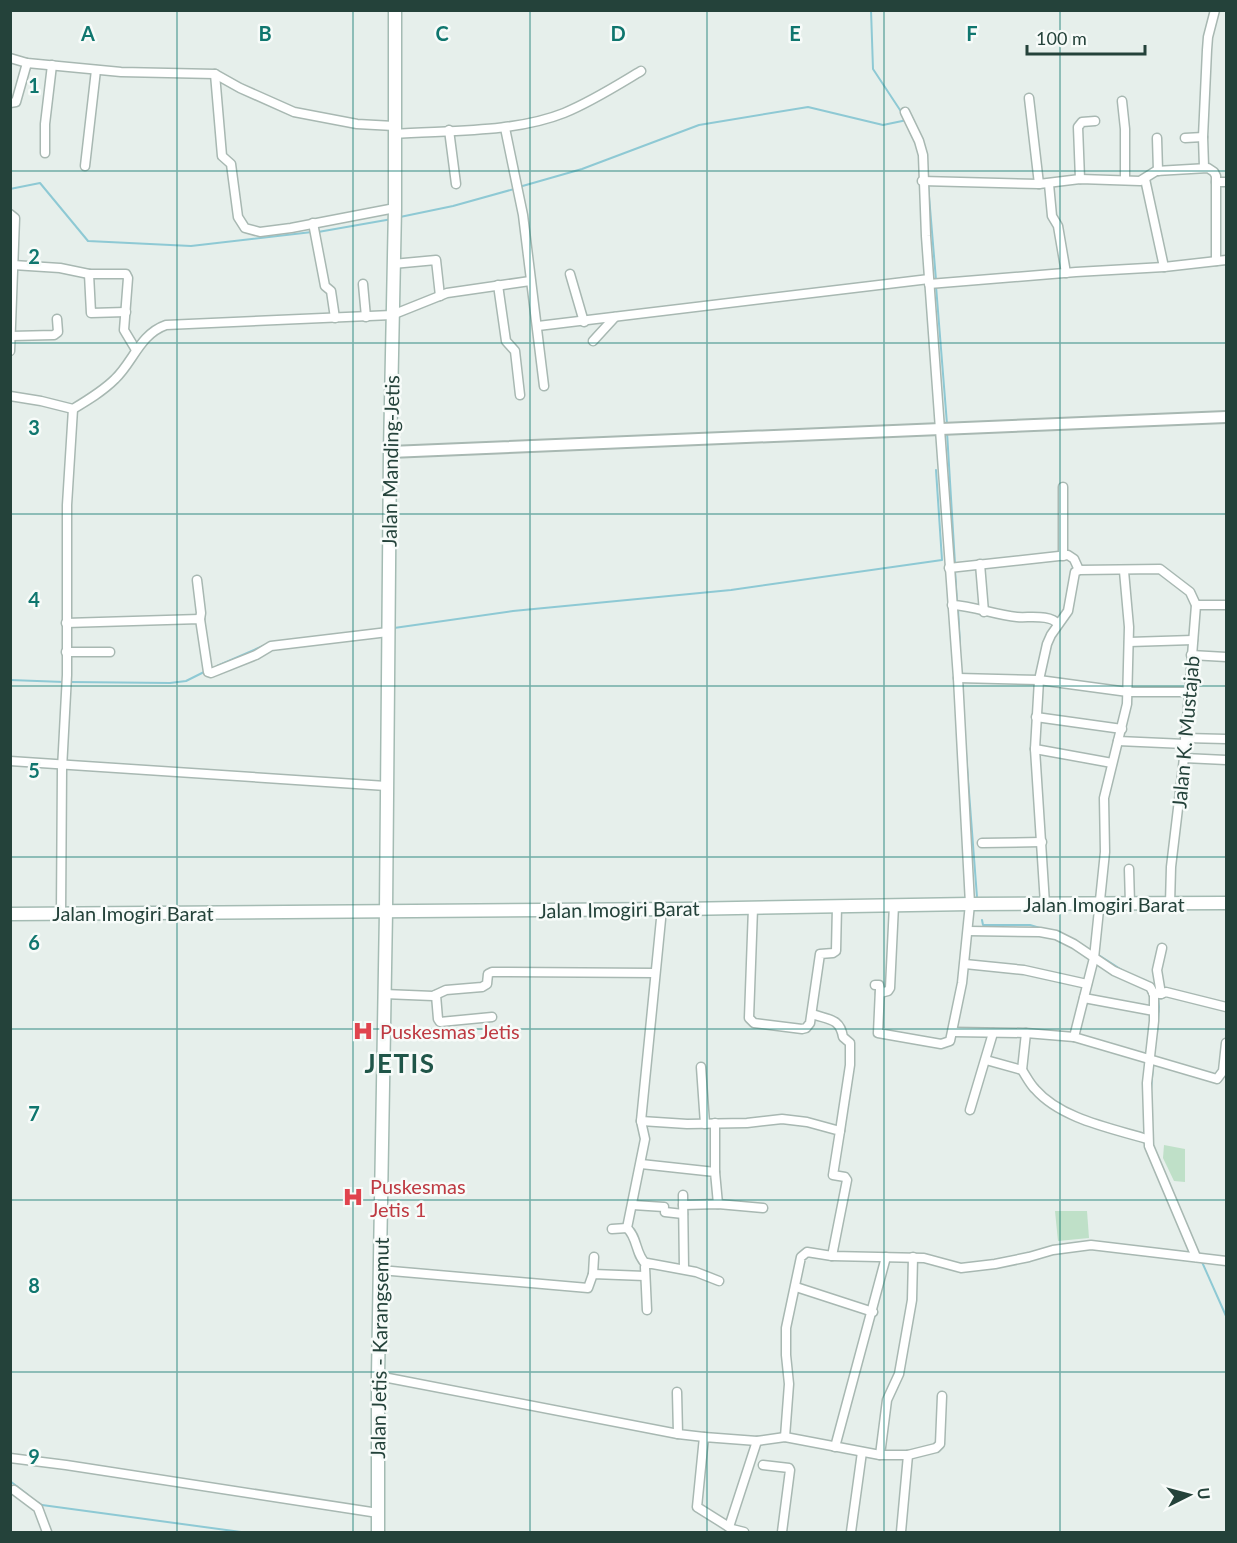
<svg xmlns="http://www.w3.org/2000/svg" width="1237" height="1543" font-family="Lato,sans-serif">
<rect width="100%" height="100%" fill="#e6efeb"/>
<!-- green -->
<g fill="#bfe0c8">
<polygon points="1164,1145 1185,1149 1185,1182 1174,1181 1163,1158"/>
<polygon points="1055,1211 1087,1211 1089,1238 1058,1241"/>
</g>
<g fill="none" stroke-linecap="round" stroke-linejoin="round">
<!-- stream -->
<g stroke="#8ec9d4" stroke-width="2">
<polyline points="871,10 873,69 902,113"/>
<polyline points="928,184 936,280"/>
<polyline points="519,187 582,169 699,125 808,107 883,125 907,120"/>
<polyline points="10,189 40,183 88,241 191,246 312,232"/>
<polyline points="400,217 453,206 514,189"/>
<polyline points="318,232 392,219"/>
<polyline points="936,286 947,424"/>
<polyline points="947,432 955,564"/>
<polyline points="955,570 957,603"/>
<polyline points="958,609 960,645"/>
<polyline points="394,628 513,611 731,590 942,560 936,470"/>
<polyline points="217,666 272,642"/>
<polyline points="10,680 64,682"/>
<polyline points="70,682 170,683 186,681 204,672"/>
<polyline points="966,753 977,897"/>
<polyline points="982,920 983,925 1030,925 1040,928"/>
<polyline points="1097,954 1125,972"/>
<polyline points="1142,979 1152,984"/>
<polyline points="1157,1033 1159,1007 1158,997"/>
<polyline points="1151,1090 1153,1066"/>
<polyline points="1202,1262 1226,1316"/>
<polyline points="10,1481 28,1495"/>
<polyline points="37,1502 42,1505 241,1532"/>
</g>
<!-- minor casing -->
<g stroke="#a8b8b2" stroke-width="11">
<g id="minor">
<polyline points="10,58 27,63 121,72 215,74 240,88 294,112 357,124 394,126"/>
<polyline points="215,74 222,156 231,164 238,217 245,228 260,232 291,228 395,208"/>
<polyline points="1029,98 1039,184"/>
<polyline points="1122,101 1125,129 1125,180"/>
<polyline points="10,103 16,102 27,63"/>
<polyline points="505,128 523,215 544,386"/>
<polyline points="449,130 456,184"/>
<path d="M394 134C448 130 514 133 564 113 591 102 616 86 641 71"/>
<polyline points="1157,138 1158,171"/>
<polyline points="1185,138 1203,137"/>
<polyline points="45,153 45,124 52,65"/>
<polyline points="85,166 96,70"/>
<polyline points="1204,167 1203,137 1207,50 1208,37 1215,10"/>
<polyline points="1080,179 1078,127 1082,122 1095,121"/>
<polyline points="1145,179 1164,267"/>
<polyline points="922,181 1039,184 1080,179 1140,181 1156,171 1208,168 1214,172 1216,176 1216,261"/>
<polyline points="1216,182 1226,182"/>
<polyline points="1049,184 1052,216 1058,226 1066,273"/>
<polyline points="10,214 15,218 10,351"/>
<polyline points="313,223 325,286 331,291 335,318"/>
<polyline points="393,264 436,260 440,296"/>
<polyline points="13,265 60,268 89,274 126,274 128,278 124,330 136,350"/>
<polyline points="89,274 91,313 126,312"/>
<polyline points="570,274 584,322"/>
<polyline points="363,284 366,317"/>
<polyline points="929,284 1076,272 1164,267 1226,260"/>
<polyline points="498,285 506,341 515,351 520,395"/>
<polyline points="538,326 929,279"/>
<polyline points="11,336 54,335 58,332 57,319"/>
<polyline points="593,341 615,317"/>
<path d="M10 396 41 401 73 409C88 400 103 391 115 379 133 362 140 334 166 325L392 315 447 293 530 281"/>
<polyline points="1063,556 1063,487"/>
<polyline points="980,564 984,612"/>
<polyline points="949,568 1068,555 1074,559 1079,570"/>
<polyline points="1124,571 1129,627 1127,704 1104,798 1105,852 1094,958 1074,1037 1217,1079 1223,1071 1226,1043"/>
<polyline points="197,580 201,613 200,619"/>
<path d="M952 605C974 606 995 615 1017 617 1029 618 1050 614 1058 624"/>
<polyline points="1196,605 1226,605"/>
<polyline points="66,623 200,619 208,672 211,673 256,655 271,646 388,632"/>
<polyline points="1129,642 1193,640"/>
<polyline points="66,652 110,652"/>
<polyline points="1191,655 1226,657"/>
<polyline points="958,678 1039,680 1128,692 1188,692"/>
<polyline points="1036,717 1122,729"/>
<polyline points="1185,738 1226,739"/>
<polyline points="1118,741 1185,744"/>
<polyline points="1035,749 1112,763"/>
<polyline points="1184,758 1226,760"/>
<polyline points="10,761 386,786"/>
<polyline points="982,843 1042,842"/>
<polyline points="1129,869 1130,904"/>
<polyline points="1045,904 1035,749 1039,680 1047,644 1051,635 1068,611 1075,572 1079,570 1160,569 1190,592 1196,605 1184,758 1171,867 1170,904"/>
<polyline points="753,908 749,1018 754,1023 802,1029 806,1028 810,1023 820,954 833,953 836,951 837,906"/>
<polyline points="61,913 62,769 67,675 67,505 73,409"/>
<polyline points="968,931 1040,932 1056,935 1074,944 1114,971 1150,987 1154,994 1154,1021 1147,1083 1149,1146 1196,1257"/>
<polyline points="965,964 1024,970 1087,984"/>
<polyline points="875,985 879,985 880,989 878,1033 941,1044 950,1041 962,983 970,904 958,678 926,236 923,155 919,141 905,112"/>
<polyline points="880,993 888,991 890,988 894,905"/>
<polyline points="1153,993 1161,994 1166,992 1226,1007"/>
<polyline points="384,994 433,996 446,990 482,987 487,984 488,974 492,972 655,973"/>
<polyline points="1161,994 1157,970 1162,948"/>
<polyline points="436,995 438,1019 440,1022 492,1017"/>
<polyline points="1084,998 1154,1011"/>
<path d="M812 1014C829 1020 840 1018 843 1037L850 1043V1065L840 1131"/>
<polyline points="953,1032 1026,1033 1074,1037"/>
<path d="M986 1060 1022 1070C1026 1076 1030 1084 1035 1089 1061 1119 1111 1128 1147 1139"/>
<polyline points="701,1067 705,1124"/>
<polyline points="1022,1070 1026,1033"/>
<polyline points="970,1110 993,1033"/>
<polyline points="641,1121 687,1124 747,1123 782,1119 807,1122 840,1131 833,1175 845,1177 847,1180 832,1256"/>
<polyline points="641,1164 715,1172 718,1204"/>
<polyline points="715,1172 715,1123"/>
<polyline points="683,1195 684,1269"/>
<polyline points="633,1205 664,1207"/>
<polyline points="683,1205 718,1204 763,1208"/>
<polyline points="665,1212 683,1214"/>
<polyline points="612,1229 627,1228"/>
<path d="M646 1264C635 1254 638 1238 627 1228L645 1139 641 1121 662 909"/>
<polyline points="380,1270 588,1288 593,1274 645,1276"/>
<polyline points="593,1274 594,1257"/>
<polyline points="796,1287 873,1312"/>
<polyline points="647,1310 645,1267 647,1263 696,1272 719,1281"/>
<polyline points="378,1376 678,1434"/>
<polyline points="677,1392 678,1434 704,1437"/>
<polyline points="785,1437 789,1384 786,1355 786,1328 801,1257 807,1252 832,1256 924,1258 961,1268 995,1264 1029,1257 1053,1250 1091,1245 1226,1261"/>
<polyline points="835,1447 886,1257"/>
<polyline points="880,1455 887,1400 899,1374 912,1300 913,1257"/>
<polyline points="10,1458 66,1465 378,1513"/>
<polyline points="763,1465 789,1468 790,1470 782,1532"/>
<polyline points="14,1490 38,1508 47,1532"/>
<polyline points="729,1527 757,1441"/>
<polyline points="744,1532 732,1529 697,1507 704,1437 757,1441 785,1437 880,1455 908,1455 936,1448 940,1444 942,1396"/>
<polyline points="851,1532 862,1452"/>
<polyline points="901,1532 908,1455"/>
</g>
</g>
<!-- tertiary casing -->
<g stroke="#a8b8b2" stroke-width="14">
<polyline id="tertiary" points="390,452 1226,417"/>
</g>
<!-- secondary casing -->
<g stroke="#a4bbb3" stroke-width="15">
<g id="secondary">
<polyline points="10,914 682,909 970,904 1226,903"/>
<polyline points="378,1532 378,1376 386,911 390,452 395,208 395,10"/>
</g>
</g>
<!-- minor -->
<use href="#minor" stroke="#fff" stroke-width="8"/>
<!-- tertiary -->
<use href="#tertiary" stroke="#fff" stroke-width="10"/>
<!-- secondary -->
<use href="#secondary" stroke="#fff" stroke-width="12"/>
</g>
<!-- grid -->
<path fill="none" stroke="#0f766e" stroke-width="1.5" stroke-opacity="0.55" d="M177 10V1532M353 10V1532M530 10V1532M707 10V1532M884 10V1532M1060 10V1532M10 171H1226M10 343H1226M10 514H1226M10 686H1226M10 857H1226M10 1029H1226M10 1200H1226M10 1372H1226"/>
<!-- icons -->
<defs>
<g id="hospital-bare" transform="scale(1.62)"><path d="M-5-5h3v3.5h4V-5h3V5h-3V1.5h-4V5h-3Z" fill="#e0444e" stroke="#f7fbf9" stroke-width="2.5" paint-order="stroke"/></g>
</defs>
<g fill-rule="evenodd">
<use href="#hospital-bare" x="363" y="1031"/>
<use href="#hospital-bare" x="353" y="1197"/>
</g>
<g text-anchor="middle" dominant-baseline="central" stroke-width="5" stroke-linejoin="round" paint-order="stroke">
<!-- street labels -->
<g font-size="20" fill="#24423a" stroke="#f7fbf9">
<text transform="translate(390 461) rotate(-89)">Jalan Manding-Jetis</text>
<text transform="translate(1185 732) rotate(-85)">Jalan K. Mustajab</text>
<text x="1104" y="904">Jalan Imogiri Barat</text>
<text transform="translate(619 909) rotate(-1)">Jalan Imogiri Barat</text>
<text x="133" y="913">Jalan Imogiri Barat</text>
<text transform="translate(379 1348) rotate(-89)">Jalan Jetis - Karangsemut</text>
</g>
<!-- health labels -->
<g font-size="20" fill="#be3a42" stroke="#f7fbf9" text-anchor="start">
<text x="380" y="1031">Puskesmas Jetis</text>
<text x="370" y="1186">Puskesmas<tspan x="370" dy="23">Jetis 1</tspan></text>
</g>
<!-- district labels -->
<g font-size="26" font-weight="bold" letter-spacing="1.5" fill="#1f5548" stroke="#f7fbf9">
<text x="400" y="1063">JETIS</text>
</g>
</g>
<g font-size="20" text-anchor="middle" font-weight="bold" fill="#0f766e" stroke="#f7fbf9" stroke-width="5" stroke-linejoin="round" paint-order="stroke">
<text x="88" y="41">A</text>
<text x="265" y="41">B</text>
<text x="442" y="41">C</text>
<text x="618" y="41">D</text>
<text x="795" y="41">E</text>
<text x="972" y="41">F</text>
<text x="34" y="93">1</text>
<text x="34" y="264">2</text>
<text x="34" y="435">3</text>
<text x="34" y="607">4</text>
<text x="34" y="778">5</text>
<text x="34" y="950">6</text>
<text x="34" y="1121">7</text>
<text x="34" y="1293">8</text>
<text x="34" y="1464">9</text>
</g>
<!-- border -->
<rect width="1237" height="1543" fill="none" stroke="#24423a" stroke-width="24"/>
<!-- north arrow -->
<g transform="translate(1189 1495) rotate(84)" stroke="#f7fbf9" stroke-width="4.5" paint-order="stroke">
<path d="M0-4.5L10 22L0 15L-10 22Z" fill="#24423a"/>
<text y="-9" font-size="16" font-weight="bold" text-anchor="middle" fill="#24423a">U</text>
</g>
<!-- scale -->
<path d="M1027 45v9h118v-9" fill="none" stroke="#24423a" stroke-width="3"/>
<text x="1036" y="45" font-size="18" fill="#24423a" stroke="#f7fbf9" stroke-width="4.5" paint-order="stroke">100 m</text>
</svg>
